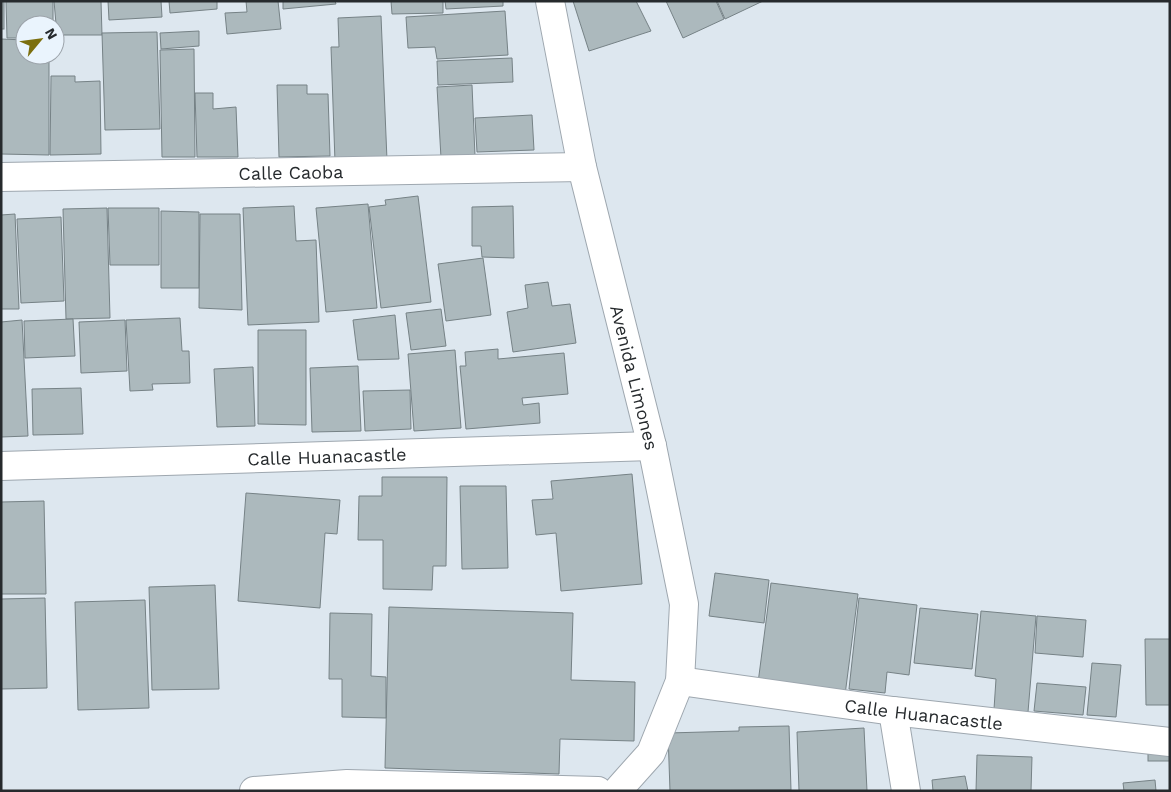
<svg xmlns="http://www.w3.org/2000/svg" width="1171" height="792" font-family="'Work Sans',sans-serif">
<rect width="100%" height="100%" fill="#dde7ef"/>
<!-- building -->
<g fill="#acb9bd" stroke="#768286">
<rect x="1" y="1" width="3" height="28"/>
<polygon points="6,1 53,1 53,25 25,25 25,38 7,38"/>
<polygon points="54,1 101,1 102,35 57,35"/>
<polygon points="108,1 161,1 162,17 109,20"/>
<polygon points="169,1 217,1 217,9 170,13"/>
<polygon points="246,1 278,1 281,29 227,34 225,13 247,12"/>
<polygon points="283,1 335,1 336,4 283,9"/>
<polygon points="391,1 443,1 443,13 392,14"/>
<polygon points="445,1 503,1 503,6 446,9"/>
<polygon points="573,1 636,1 651,31 589,51"/>
<polygon points="666,1 716,1 724,19 683,38"/>
<polygon points="717,1 763,1 725,19"/>
<polygon points="505,11 508,55 437,59 435,47 408,48 406,17"/>
<polygon points="381,16 387,160 335,162 331,47 339,47 338,18"/>
<polygon points="199,31 199,46 161,49 160,33"/>
<polygon points="157,32 160,129 105,130 102,33"/>
<polygon points="1,39 25,40 25,55 49,55 49,155 1,154"/>
<polygon points="194,49 195,157 162,157 160,50"/>
<polygon points="512,58 513,82 438,85 437,61"/>
<polygon points="51,76 75,76 75,82 100,81 101,154 50,155"/>
<polygon points="277,85 307,85 307,94 328,94 330,156 279,157"/>
<polygon points="472,85 475,156 441,158 437,87"/>
<polygon points="195,93 213,93 213,109 236,107 238,157 197,157"/>
<polygon points="532,115 534,150 477,152 475,118"/>
<polygon points="418,196 431,302 381,308 369,207 386,205 385,200"/>
<polygon points="368,204 377,308 326,312 316,208"/>
<polygon points="294,206 296,241 316,240 319,322 248,325 243,208"/>
<polygon points="513,206 514,258 482,257 481,246 472,246 472,207"/>
<polygon points="107,208 110,318 66,319 63,209"/>
<polygon points="108,208 159,208 159,265 110,265"/>
<polygon points="161,211 199,212 199,288 161,288"/>
<polygon points="15,214 19,309 1,309 1,215"/>
<polygon points="200,214 240,214 242,310 199,308"/>
<polygon points="61,217 64,301 21,303 17,219"/>
<polygon points="483,258 491,315 446,321 438,264"/>
<polygon points="548,282 552,306 570,304 576,343 513,352 507,312 528,308 525,285"/>
<polygon points="441,309 446,346 411,350 406,313"/>
<polygon points="395,315 399,359 358,360 353,320"/>
<polygon points="180,318 182,351 189,351 190,383 152,384 153,390 130,391 126,320"/>
<polygon points="73,319 75,356 25,358 24,321"/>
<polygon points="22,320 28,436 1,437 1,322"/>
<polygon points="125,320 127,371 81,373 79,322"/>
<polygon points="258,330 306,330 306,425 258,424"/>
<polygon points="498,349 498,359 564,353 568,394 522,398 523,405 539,403 540,423 466,429 460,366 466,366 465,352"/>
<polygon points="455,350 461,428 414,431 408,354"/>
<polygon points="358,366 361,431 312,432 310,368"/>
<polygon points="253,367 255,426 217,427 214,369"/>
<polygon points="81,388 83,434 33,435 32,389"/>
<polygon points="410,390 411,429 365,431 363,391"/>
<polygon points="632,474 642,584 561,591 556,533 536,535 532,500 553,499 551,481"/>
<polygon points="382,477 447,477 446,566 433,566 432,590 383,589 383,540 358,540 359,496 382,496"/>
<polygon points="460,486 506,486 508,568 462,569"/>
<polygon points="246,493 340,500 337,534 325,533 320,608 238,601"/>
<polygon points="44,501 46,594 1,594 1,502"/>
<polygon points="715,573 769,580 764,623 709,616"/>
<polygon points="771,583 858,594 845,695 758,683"/>
<polygon points="215,585 219,689 152,690 149,587"/>
<polygon points="45,598 47,688 1,689 1,599"/>
<polygon points="859,598 917,605 909,675 887,672 885,693 849,689"/>
<polygon points="145,600 149,708 78,710 75,602"/>
<polygon points="389,607 573,613 571,680 635,682 634,741 560,739 559,774 385,768"/>
<polygon points="920,608 978,614 972,669 914,663"/>
<polygon points="981,611 1036,616 1028,712 994,709 996,679 975,676"/>
<polygon points="330,613 372,614 371,676 386,677 386,718 342,717 342,679 329,679"/>
<polygon points="1037,616 1086,620 1083,657 1035,653"/>
<polygon points="1145,639 1170,639 1170,705 1146,705"/>
<polygon points="1092,663 1121,665 1116,717 1087,715"/>
<polygon points="1037,683 1086,687 1083,715 1034,711"/>
<polygon points="789,726 791,790 670,791 668,733 739,731 739,727"/>
<polygon points="864,728 867,791 799,791 797,732"/>
<rect x="1148" y="750" width="22" height="11"/>
<polygon points="977,755 1032,757 1031,791 976,791"/>
<polygon points="965,776 968,791 933,791 932,780"/>
<polygon points="1155,780 1156,791 1124,791 1123,783"/>
</g>
<g fill="none" stroke-linecap="round" stroke-linejoin="round">
<!-- minor casing -->
<g stroke="#9ea7af" stroke-width="30">
<g id="minor">
<path id="s1" d="M550 1 582 167 652 446 684 604 680 681 651 753 617 791"/>
<path id="s2" d="M1 177 582 167"/>
<path id="s3" d="M1 466 652 446"/>
<path id="s4" d="M680 681 893 711 1170 742"/>
<polyline points="893,711 906,791"/>
<polyline points="254,791 347,784 598,791"/>
</g>
</g>
<!-- minor -->
<use href="#minor" stroke="#fff" stroke-width="28"/>
</g>
<g text-anchor="middle" dominant-baseline="central" stroke-width="4.5" stroke-linejoin="round" paint-order="stroke">
<!-- street labels -->
<g font-size="18" fill="#262a2d" stroke="#eaf4fd">
<text stroke="none"><textPath href="#s2" startOffset="290">Calle Caoba</textPath></text>
<text stroke="none"><textPath href="#s1" startOffset="386">Avenida Limones</textPath></text>
<text stroke="none"><textPath href="#s3" startOffset="326">Calle Huanacastle</textPath></text>
<text stroke="none"><textPath href="#s4" startOffset="246">Calle Huanacastle</textPath></text>
</g>
</g>
<!-- border -->
<rect width="1171" height="792" fill="none" stroke="#262a2d" stroke-width="5"/>
<!-- north arrow -->
<g transform="translate(40 40) rotate(61)"><circle r="24" fill="#eaf4fd" stroke="#9ca3aa"/>
<path d="M0-4L9 19L0 12L-9 19Z" fill="#7c6f0e"/>
<text y="-8" font-size="14" font-weight="bold" text-anchor="middle" fill="#262a2d">N</text>
</g>
</svg>
